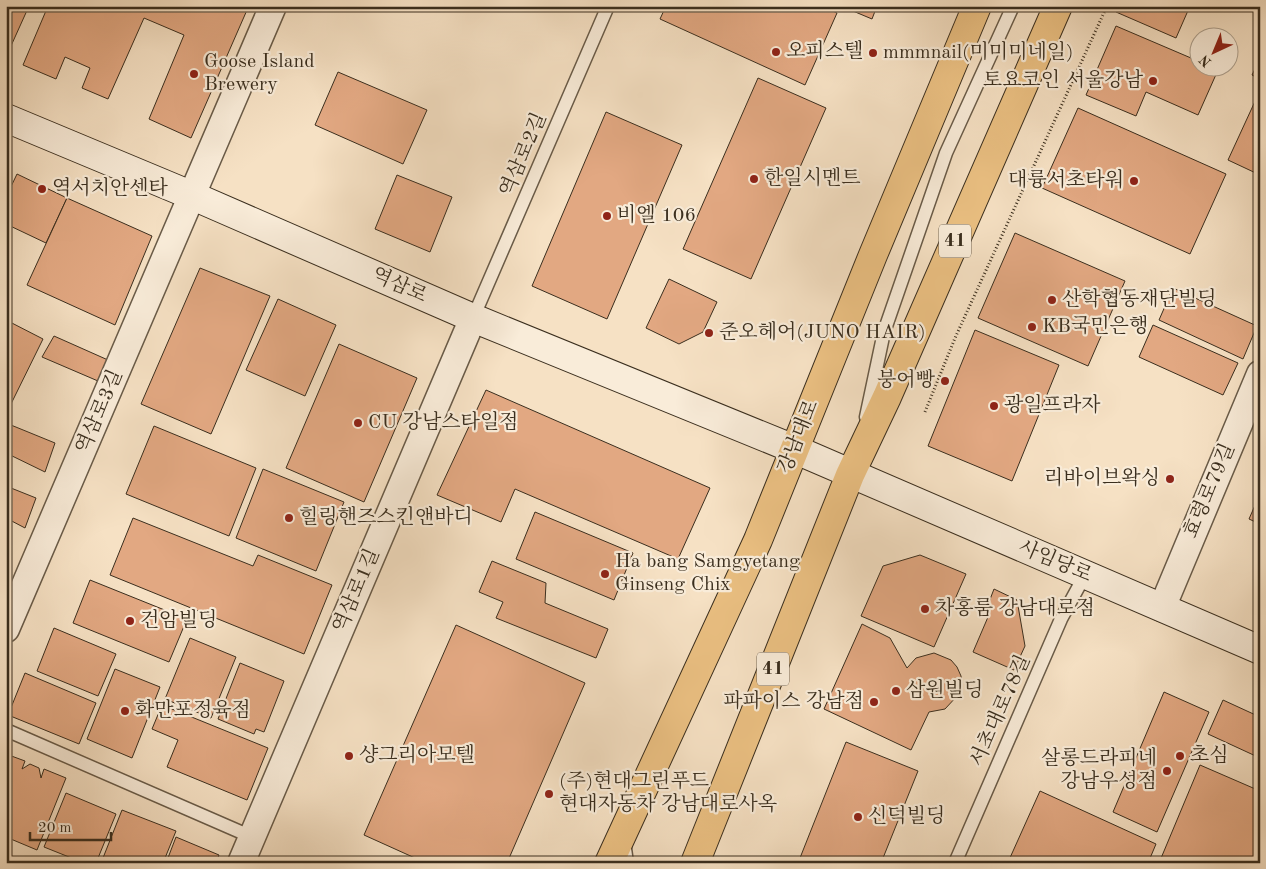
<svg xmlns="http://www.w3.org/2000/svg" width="1266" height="869" font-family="'Old Standard TT','Noto Serif KR',serif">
<rect width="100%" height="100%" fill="#f6e1c4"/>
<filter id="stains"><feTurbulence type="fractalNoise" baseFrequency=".004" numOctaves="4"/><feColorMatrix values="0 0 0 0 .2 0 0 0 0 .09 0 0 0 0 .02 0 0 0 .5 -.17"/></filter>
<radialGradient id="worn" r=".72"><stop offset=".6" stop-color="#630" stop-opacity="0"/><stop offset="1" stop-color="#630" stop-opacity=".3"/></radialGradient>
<!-- building -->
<g fill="#e2a882" stroke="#3a2e1e">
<polygon points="6,6 29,6 6,57"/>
<polygon points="48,6 239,6 247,10 191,138 149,119 184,35 144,18 108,99 82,88 90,68 65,57 56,79 23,65"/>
<polygon points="666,6 823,6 837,13 805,85 660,19"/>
<polygon points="841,6 877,6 872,19"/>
<polygon points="1119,6 1190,6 1176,38 1116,12"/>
<polygon points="1116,26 1198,61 1198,68 1218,70 1198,115 1146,92 1136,116 1086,95"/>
<polygon points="1260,59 1260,79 1252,75"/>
<polygon points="338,72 427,110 403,164 315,125"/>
<polygon points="758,78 826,108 751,279 683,249"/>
<polygon points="1257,97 1260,98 1260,175 1228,160"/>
<polygon points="1078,108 1226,174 1190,254 1042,188"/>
<polygon points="606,112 682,145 607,319 532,286"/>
<polygon points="17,174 67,198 46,243 6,224 6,197"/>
<polygon points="397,175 452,197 430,252 375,229"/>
<polygon points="67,198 152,236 115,325 27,285"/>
<polygon points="1015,233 1125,281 1088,366 978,318"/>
<polygon points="200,268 270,296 211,434 141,404"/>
<polygon points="669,279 717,302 703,332 679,344 646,328"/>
<polygon points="1173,288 1257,326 1243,359 1159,320"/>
<polygon points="278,299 336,325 305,396 246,370"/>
<polygon points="6,320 43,339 9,408 6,406"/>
<polygon points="1153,325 1238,363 1223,395 1139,357"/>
<polygon points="975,330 1059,365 1012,481 928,446"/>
<polygon points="54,336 108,360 98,381 42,357"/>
<polygon points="339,344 417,378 364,502 286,468"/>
<polygon points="486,390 710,488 678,559 515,489 501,522 437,495"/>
<polygon points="6,423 55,443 45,472 6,453"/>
<polygon points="154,426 256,468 229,536 126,494"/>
<polygon points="263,469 344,502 316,571 236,538"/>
<polygon points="6,486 36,498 25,528 6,518"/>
<polygon points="1260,494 1260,524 1249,519"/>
<polygon points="535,512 633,553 614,600 516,559"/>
<polygon points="133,518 253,566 258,555 332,585 304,654 110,575"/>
<polygon points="920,555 966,574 934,647 861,616 883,566"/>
<polygon points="492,561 546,583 545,603 608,629 596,658 496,618 503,602 479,592"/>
<polygon points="90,580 187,619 169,662 73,623"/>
<polygon points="994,589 1017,600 1025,646 1014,670 973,652 988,617 984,615"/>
<polygon points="862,624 890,638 907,668 916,658 934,653 951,660 957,667 961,676 962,686 958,695 945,709 929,712 911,750 824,709"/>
<polygon points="456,625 585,683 507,863 426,863 364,835"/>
<polygon points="54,628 116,654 98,696 37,671"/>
<polygon points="190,638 236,657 211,718 165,699"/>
<polygon points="240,663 284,681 264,732 256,729 254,734 218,719"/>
<polygon points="115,669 160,687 132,758 87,739"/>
<polygon points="25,673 96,703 79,744 8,715"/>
<polygon points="1164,692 1209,712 1157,832 1113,812"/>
<polygon points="1223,700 1260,717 1260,758 1208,734"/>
<polygon points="162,705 268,748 247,800 167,767 178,740 152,729"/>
<polygon points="846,742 918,771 881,863 798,863"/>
<polygon points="6,754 25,761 22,769 30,764 39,768 41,778 44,769 66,778 37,850 6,837"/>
<polygon points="1200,765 1260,791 1260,863 1159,863"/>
<polygon points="1040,791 1156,844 1148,863 1015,863 1009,860"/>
<polygon points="66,793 116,814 96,863 84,863 44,847"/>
<polygon points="122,810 176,831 163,863 101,863"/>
<polygon points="176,837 219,855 216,863 166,863"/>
</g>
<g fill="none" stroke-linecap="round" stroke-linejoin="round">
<!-- service casing -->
<g stroke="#695b48" stroke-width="15">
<g id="service">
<polyline points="473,318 608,6"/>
<polyline points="866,417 884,332 946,153 1013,6"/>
<polyline points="6,730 252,837"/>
<polyline points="624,841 627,863"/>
<polyline points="955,863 1061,619 1085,575"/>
</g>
</g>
<!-- minor casing -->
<g stroke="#695b48" stroke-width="29">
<g id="minor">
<polyline points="1162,608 1260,374"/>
<polyline points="6,629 273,6"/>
<polyline points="241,863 473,318"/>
</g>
</g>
<!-- secondary casing -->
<g stroke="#3a2e1e" stroke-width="30">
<polyline id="secondary" points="6,118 193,196 473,318 794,449 1260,650"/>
</g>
<!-- primary casing -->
<g stroke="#3a2e1e" stroke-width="30">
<g id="primary">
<polyline points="609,863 758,540 873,255 977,6"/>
<polyline points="695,863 850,475 887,397 1058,6"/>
</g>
</g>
<!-- path -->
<polyline stroke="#3a2e1e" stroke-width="3" stroke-dasharray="1 2.5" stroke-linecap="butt" points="925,412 955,338 1107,6"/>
<!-- service -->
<use href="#service" stroke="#f9ecd9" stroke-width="12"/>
<!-- minor -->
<use href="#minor" stroke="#f9ecd9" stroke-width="26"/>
<!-- secondary -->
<use href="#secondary" stroke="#f9ecd9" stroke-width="28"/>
<!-- primary -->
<use href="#primary" stroke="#ebc082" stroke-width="28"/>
</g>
<!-- markers -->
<g fill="#8f2418" stroke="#f9ecd9" stroke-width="2">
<circle cx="776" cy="52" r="5"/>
<circle cx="873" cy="53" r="5"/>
<circle cx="194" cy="74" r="5"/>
<circle cx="1153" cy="81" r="5"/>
<circle cx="754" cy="179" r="5"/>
<circle cx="1134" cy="181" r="5"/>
<circle cx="42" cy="189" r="5"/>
<circle cx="607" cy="216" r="5"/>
<circle cx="1052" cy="300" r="5"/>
<circle cx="1032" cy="327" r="5"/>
<circle cx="709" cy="333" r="5"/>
<circle cx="945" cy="381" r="5"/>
<circle cx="994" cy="406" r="5"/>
<circle cx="358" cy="423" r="5"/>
<circle cx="1170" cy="479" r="5"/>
<circle cx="289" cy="518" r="5"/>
<circle cx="605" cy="574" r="5"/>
<circle cx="925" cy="609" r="5"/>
<circle cx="130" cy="621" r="5"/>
<circle cx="896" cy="691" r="5"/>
<circle cx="874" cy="702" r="5"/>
<circle cx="125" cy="711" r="5"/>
<circle cx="349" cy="756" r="5"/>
<circle cx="1180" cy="756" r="5"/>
<circle cx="1167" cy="771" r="5"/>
<circle cx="549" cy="794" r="5"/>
<circle cx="858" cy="817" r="5"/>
</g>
<g text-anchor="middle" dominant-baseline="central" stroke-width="4.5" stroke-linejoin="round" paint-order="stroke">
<!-- shield labels -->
<g fill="#f9ecd9" stroke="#736756" stroke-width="1">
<rect x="939" y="224.5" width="32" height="33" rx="4"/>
<rect x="757" y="652.5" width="32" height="33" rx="4"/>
</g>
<g font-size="19" font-weight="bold" fill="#3a2e1e">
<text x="955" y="241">41</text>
<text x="773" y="669">41</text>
</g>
<!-- poi labels -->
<g font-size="20" fill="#3a2e1e" stroke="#f9ecd9" text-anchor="start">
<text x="786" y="52">오피스텔</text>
<text x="883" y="53">mmmnail(미미미네일)</text>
<text x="204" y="62">Goose Island<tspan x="204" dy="23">Brewery</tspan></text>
<text x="1143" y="81" text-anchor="end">토요코인 서울강남</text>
<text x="764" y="179">한일시멘트</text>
<text x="1124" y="181" text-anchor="end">대륭서초타워</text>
<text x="52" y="189">역서치안센타</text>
<text x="617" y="216">비엘 106</text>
<text x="1062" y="300">산학협동재단빌딩</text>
<text x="1042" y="327">KB국민은행</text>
<text x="719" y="333">준오헤어(JUNO HAIR)</text>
<text x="935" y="381" text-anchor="end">붕어빵</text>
<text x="1004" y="406">광일프라자</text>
<text x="368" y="423">CU 강남스타일점</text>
<text x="1160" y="479" text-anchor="end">리바이브왁싱</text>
<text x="299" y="518">힐링핸즈스킨앤바디</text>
<text x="615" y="562">Ha bang Samgyetang<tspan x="615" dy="23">Ginseng Chix</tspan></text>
<text x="935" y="609">차홍룸 강남대로점</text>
<text x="140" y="621">건암빌딩</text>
<text x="906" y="691">삼원빌딩</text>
<text x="864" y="702" text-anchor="end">파파이스 강남점</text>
<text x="135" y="711">화만포정육점</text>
<text x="359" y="756">샹그리아모텔</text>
<text x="1190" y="756">초심</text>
<text x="1157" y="759" text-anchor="end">살롱드라피네<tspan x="1157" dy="23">강남우성점</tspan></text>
<text x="559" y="782">(주)현대그린푸드<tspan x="559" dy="23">현대자동차 강남대로사옥</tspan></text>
<text x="868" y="817">신덕빌딩</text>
</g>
<!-- street labels -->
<g font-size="20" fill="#3a2e1e" stroke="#f9ecd9">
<text transform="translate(524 155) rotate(-67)">역삼로2길</text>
<text transform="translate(399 286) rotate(24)">역삼로</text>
<text transform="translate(100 412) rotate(-67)">역삼로3길</text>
<text transform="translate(799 437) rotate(-68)">강남대로</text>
<text transform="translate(1210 491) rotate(-67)">효령로79길</text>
<text transform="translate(1055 562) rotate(23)">사임당로</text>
<text transform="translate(357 591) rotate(-67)">역삼로1길</text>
<text transform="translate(1001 711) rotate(-66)">서초대로78길</text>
</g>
</g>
<!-- margin -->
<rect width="1266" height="869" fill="none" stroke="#f6e1c4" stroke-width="25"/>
<rect x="8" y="8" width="1251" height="854" fill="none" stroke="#3a2e1e" stroke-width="2.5"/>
<rect x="12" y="12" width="1241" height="844" fill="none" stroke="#3a2e1e"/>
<!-- north arrow -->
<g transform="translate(1214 52) rotate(224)"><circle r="24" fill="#f9ecd9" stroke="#ada08e"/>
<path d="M0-4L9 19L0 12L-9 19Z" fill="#8f2418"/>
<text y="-8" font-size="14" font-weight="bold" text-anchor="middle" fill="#3a2e1e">N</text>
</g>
<!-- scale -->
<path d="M30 832v8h81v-8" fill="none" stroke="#3a2e1e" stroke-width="2.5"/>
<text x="38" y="832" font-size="15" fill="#3a2e1e" stroke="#f9ecd9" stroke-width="4" paint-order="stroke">20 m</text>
<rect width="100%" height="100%" filter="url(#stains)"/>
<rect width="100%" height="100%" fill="url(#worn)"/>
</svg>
